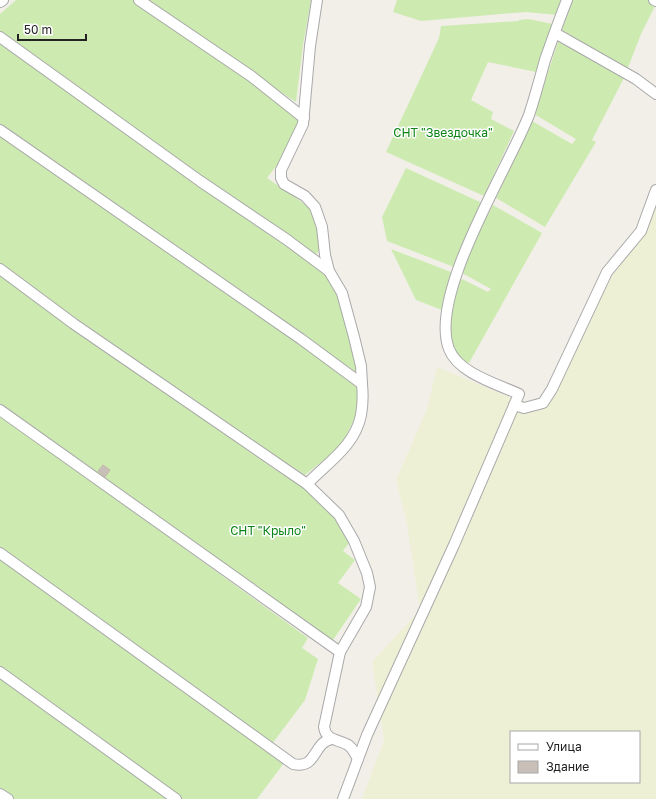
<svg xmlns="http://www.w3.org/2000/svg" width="656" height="799" font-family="'Golos Text',sans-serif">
<rect width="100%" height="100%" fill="#f2efe9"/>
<!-- farmland -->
<path fill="#eef0d5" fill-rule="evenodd" d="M656 196V799H362L384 740 372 662 420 610 407 524 396 480 427 409 437 367 541 410 641 222ZM511 732H639V782H511Z"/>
<!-- grass -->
<g fill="#cdebb0">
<path d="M16 0H133L203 48 297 115 299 121 297 127 278 164 267 178C278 186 305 202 312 212 319 221 320 239 321 249L315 255 282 233 23 51 0 32V14Z"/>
<polygon points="146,0 311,0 303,45 296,102 262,80"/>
<polygon points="397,0 562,0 557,15 526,12 421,21 393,12"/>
<polygon points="573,0 648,0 656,4 641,34 627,70 562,30"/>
<polygon points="528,19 553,24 536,72 488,62 471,100 493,112 491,119 514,131 484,196 386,152 439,38 441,26 519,21 519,20"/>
<polygon points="559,39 625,76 592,140 596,142 545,227 496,198 532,121 572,144 576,139 534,114"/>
<polygon points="0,44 264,231 326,273 337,289 358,368 356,373 0,126"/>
<polygon points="0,134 351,380 359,390 358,412 345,438 335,451 305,475 250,440 0,265"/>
<polygon points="406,168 482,203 454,267 387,241 382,217"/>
<path d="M493 205 542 233 469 363 457 358C455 353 453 348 452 343 450 327 449 290 462 279L488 292 491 289 462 273 476 237Z"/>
<polygon points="391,249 451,272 442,310 416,300"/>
<polygon points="0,275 274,469 302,486 331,512 349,543 343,551 355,560 338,583 361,599 331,643 0,404"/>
<polygon points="0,415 308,638 302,648 318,659 305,700 272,744 220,705 124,638 0,548"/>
<polygon points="0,557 284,763 257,799 182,799 35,691 0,667"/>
<polygon points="0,678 72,728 169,799 15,799 0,790"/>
</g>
<!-- building -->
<polygon fill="#c7bfb8" stroke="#c4b6ab" points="103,465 110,470 105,477 98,471"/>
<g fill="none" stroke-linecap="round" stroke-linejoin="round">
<!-- minor casing -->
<g stroke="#a9a9a9" stroke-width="12">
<g id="minor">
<polyline points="139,0 251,76 304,118"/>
<polyline points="317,0 310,46 303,124 281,170 281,178 284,184 305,196 315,207 322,227 325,255 329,271"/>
<polyline points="654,0 656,1"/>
<polyline points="0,2 3,0"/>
<polyline points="555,33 636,79 656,94"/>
<polyline points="0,37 200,181 286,239 329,271 342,293 354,337 361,366 362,384"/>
<path d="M0 130 301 339 362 384C363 394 363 404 361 415 355 446 328 462 307 484"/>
<path d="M0 269 74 324 307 484 339 515 354 541 367 573 370 587 366 607 340 652 324 727C326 740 336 739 346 744 352 746 355 754 358 759"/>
<polyline points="514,405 524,408 543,403 552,389 607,272 641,231 656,190"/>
<polyline points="0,410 340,652"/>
<path d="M0 553 293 764C312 768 312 755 322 744 324 742 328 740 331 739"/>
<polyline points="0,672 176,799"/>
<polyline points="0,794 8,799"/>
<path d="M343 799 367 735 454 545 519 394C497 384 458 373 449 349 428 295 508 169 529 115 535 97 540 78 545 60 552 40 559 20 567 0"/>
</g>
</g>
<!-- minor -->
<use href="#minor" stroke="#fff" stroke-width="10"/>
</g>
<g text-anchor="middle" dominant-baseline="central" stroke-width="3" stroke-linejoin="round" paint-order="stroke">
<!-- park labels -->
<g font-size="12" fill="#0c8416" stroke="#fff">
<text x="443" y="132">СНТ "Звездочка"</text>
<text x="268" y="530">СНТ "Крыло"</text>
</g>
</g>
<!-- legend -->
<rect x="510" y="731" width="130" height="52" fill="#ffffff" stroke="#a7a7a7"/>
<rect x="518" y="744" width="20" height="6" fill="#ffffff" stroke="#a7a7a7"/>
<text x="546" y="751" font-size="12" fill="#222222">Улица</text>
<rect x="518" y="761" width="20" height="12" fill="#c7bfb8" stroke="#a7a7a7"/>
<text x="546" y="771" font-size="12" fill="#222222">Здание</text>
<!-- scale -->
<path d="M18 34v6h68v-6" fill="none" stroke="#222222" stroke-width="2"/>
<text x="24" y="34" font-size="12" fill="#222222" stroke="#ffffff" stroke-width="3" paint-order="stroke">50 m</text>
</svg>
